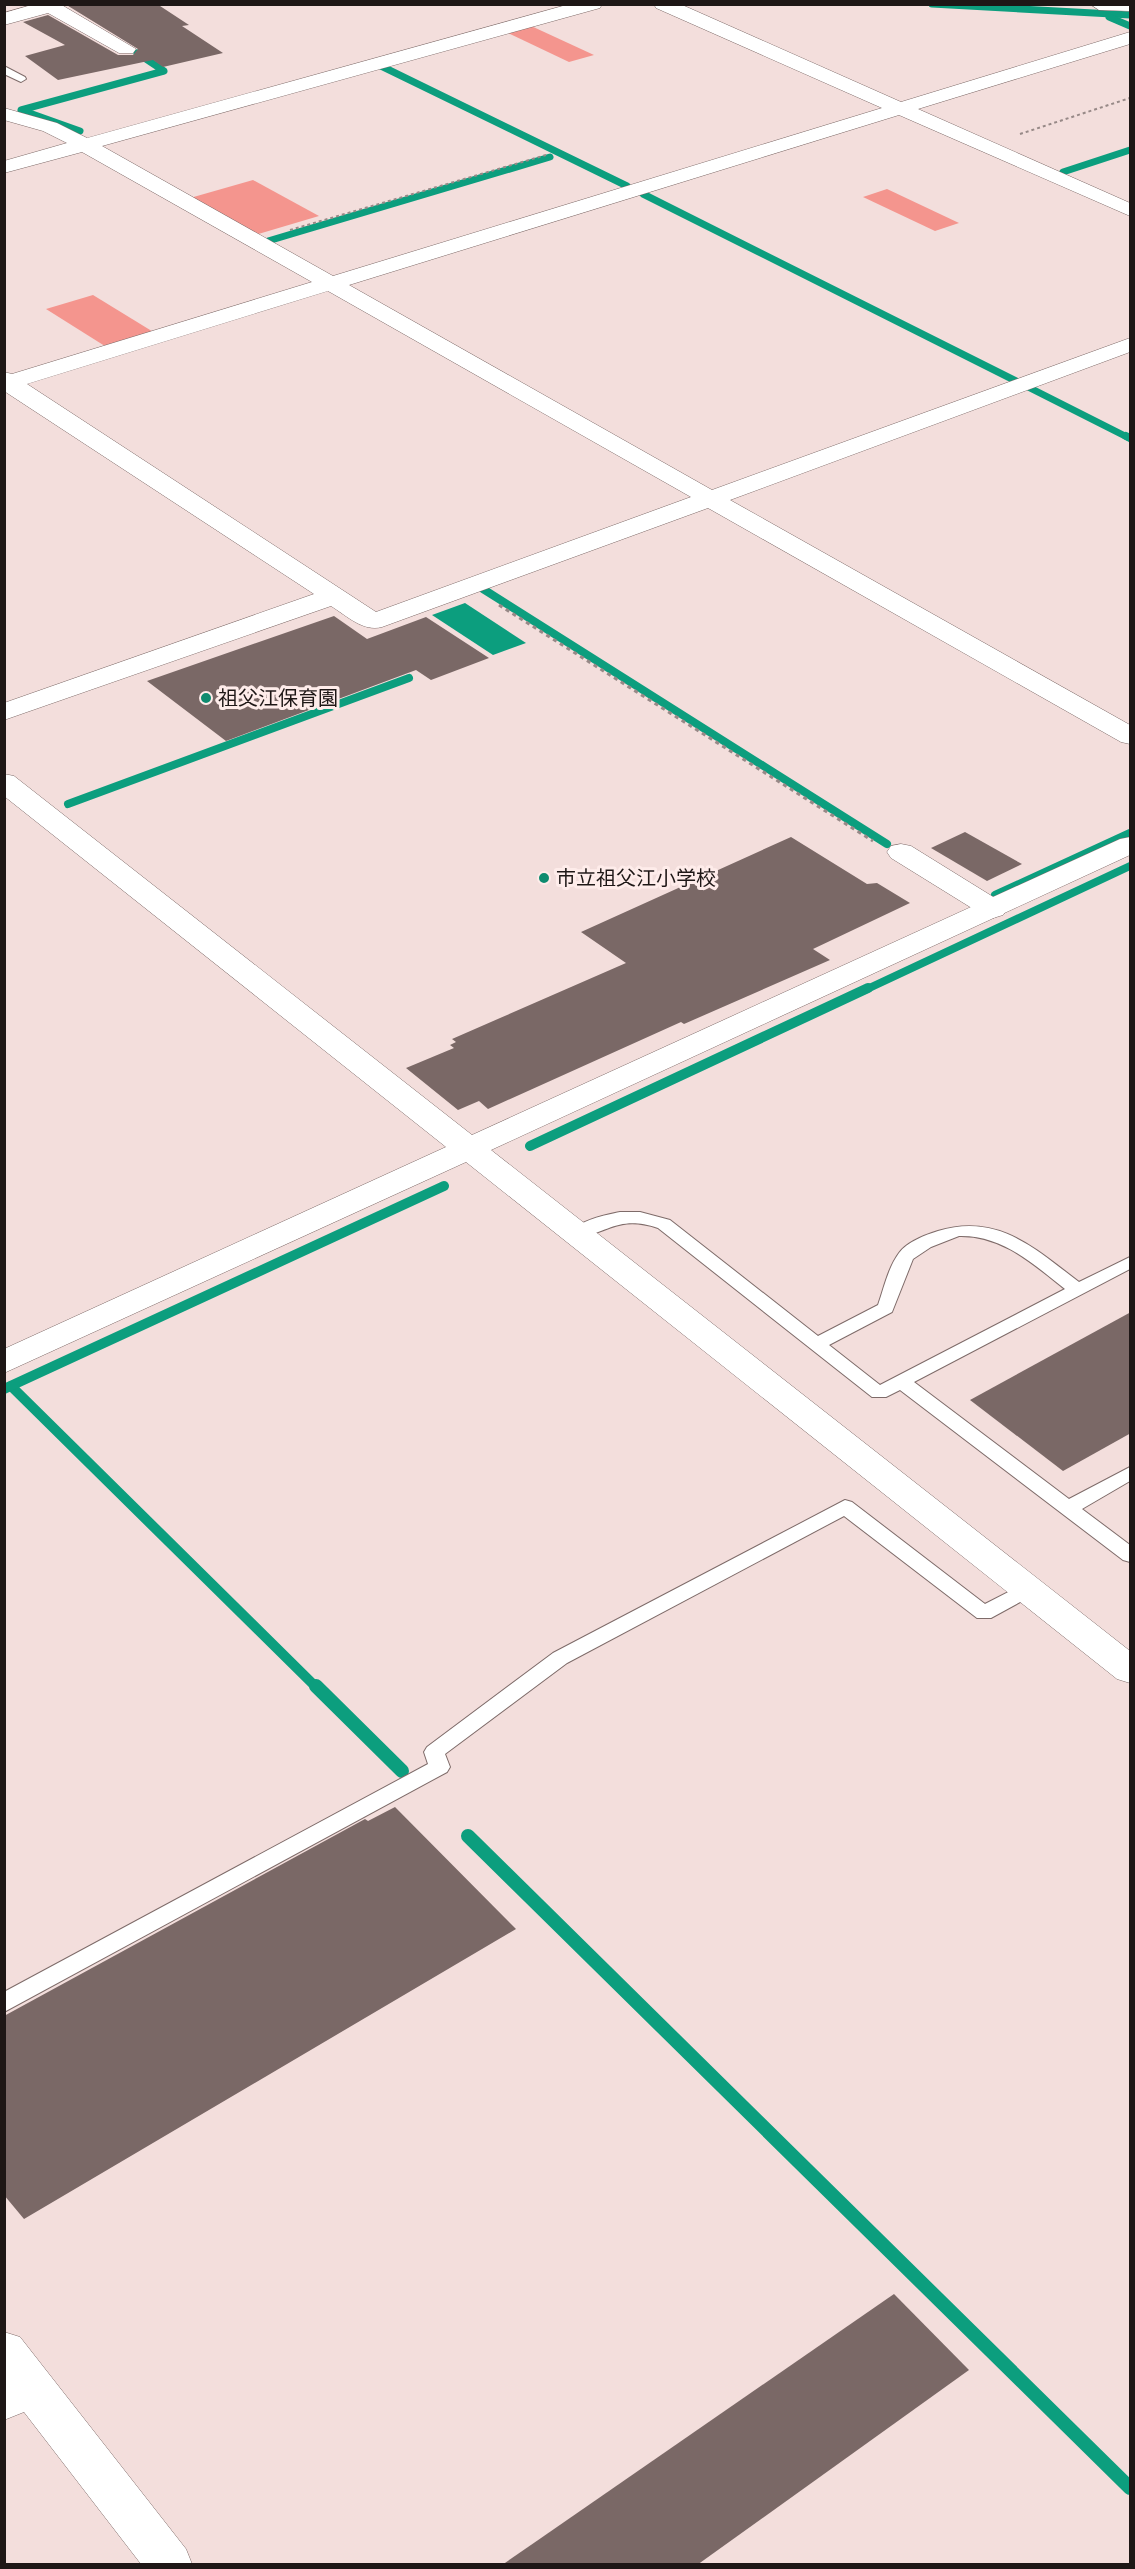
<svg xmlns="http://www.w3.org/2000/svg" width="1135" height="2569" font-family="Cabin,'Noto Sans JP',sans-serif">
<rect width="100%" height="100%" fill="#f3dedc"/>
<!-- green -->
<g fill="#f4958e">
<polygon points="529,25 594,55 569,62 504,31"/>
<polygon points="253,180 319,216 255,235 190,198"/>
<polygon points="887,189 959,223 935,231 863,197"/>
<polygon points="93,295 155,333 108,348 46,309"/>
</g>
<!-- water -->
<polygon fill="#0c9e7e" points="465,603 526,643 493,655 432,615"/>
<g fill="none" stroke-linecap="round" stroke-linejoin="round">
<!-- stream-far3 -->
<g stroke="#0c9e7e" stroke-width="7">
<polyline points="932,4 1130,15"/>
<polyline points="1109,17 1130,26"/>
<polyline points="381,66 627,186"/>
<polyline points="80,131 21,110 164,71 137,53"/>
<polyline points="1063,172 1130,150"/>
<polyline points="643,194 1016,381"/>
<polyline points="268,241 550,157"/>
<polyline points="1030,388 1129,438"/>
</g>
<!-- stream-far2 -->
<g stroke="#0c9e7e" stroke-width="8">
<polyline points="1126,436 1130,438"/>
<polyline points="483,589 887,844"/>
<polyline points="68,804 409,678"/>
<polyline points="995,895 1130,833"/>
<polyline points="865,990 1130,866"/>
</g>
<!-- stream-far1 -->
<g stroke="#0c9e7e" stroke-width="10">
<polyline points="530,1146 868,988"/>
<polyline points="11,1386 317,1688"/>
<polyline points="4,1389 444,1186"/>
</g>
<!-- stream -->
<g stroke="#0c9e7e" stroke-width="14">
<polyline points="316,1686 402,1771"/>
<polyline points="468,1836 1130,2488"/>
</g>
</g>
<!-- building -->
<g fill="#7a6866">
<polygon points="65,4 157,4 189,25 182,26 223,53 163,67 153,60 58,80 25,56 65,45 23,22 48,15 118,55 133,55 138,49"/>
<polygon points="334,616 367,639 426,617 489,658 431,680 416,670 226,741 147,681"/>
<polygon points="965,832 1022,864 987,881 931,848"/>
<polygon points="791,837 867,884 877,883 910,903 813,949 830,960 684,1024 681,1022 488,1109 479,1101 458,1110 406,1068 454,1048 450,1045 456,1042 452,1039 626,963 581,932"/>
<polygon points="1131,1312 1131,1433 1063,1471 970,1400"/>
<polygon points="395,1807 516,1929 24,2219 4,2195 4,2016 365,1819 368,1821"/>
<polygon points="894,2294 969,2370 697,2565 502,2565"/>
</g>
<g fill="none" stroke-linecap="round" stroke-linejoin="round">
<!-- lane casing -->
<g stroke="#7e6b69" stroke-width="2">
<g id="lane">
<polygon points="4,66 25,77 26,79 21,82 4,74"/>
<path d="M620 1212H640L670 1220 818 1336 878 1305C884 1288 888 1268 899 1253 907 1242 925 1235 938 1231 998 1213 1034 1248 1079 1282L1130 1257V1269L914 1382 1069 1499 1130 1467V1481L1082 1509 1130 1545V1562L1123 1560 900 1390 886 1397H872L658 1228C621 1216 612 1230 579 1238L570 1233C579 1220 606 1215 620 1212ZM959 1236C1002 1235 1032 1263 1065 1289L880 1385 829 1345 892 1312 913 1259 931 1247Z"/>
<polygon points="845,1500 852,1502 985,1604 1028,1582 1035,1584 1038,1589 1035,1594 991,1618 977,1618 844,1516 567,1663 445,1754 450,1767 447,1772 4,2012 4,1992 428,1764 424,1752 427,1747 553,1653"/>
</g>
</g>
<!-- street casing -->
<g stroke="#7e6b69" stroke-width="1">
<g id="street">
<polygon points="35,4 60,4 136,49 133,53 119,53 48,13 4,25 4,13"/>
<path d="M570 4H602L600 8 102 146 333 276 882 108 656 8 654 4H680L901 102 1130 32V44L918 109 1130 203V216L899 115 349 285 712 490 1130 338V352L730 500 1130 725V744L1121 742 708 508 382 627C363 632 347 616 331 606L4 720V703L314 594 4 391V372L12 374 312 282 82 152 4 173V161L67 143 43 131 4 120V108L57 123 87 138ZM328 291 691 497 376 612 27 384Z"/>
<polygon points="901,844 911,846 1003,903 1007,909 1003,915 993,918 983,915 891,858 887,852 891,846"/>
<polygon points="4,2332 20,2337 186,2549 192,2564 141,2564 24,2412 4,2420"/>
</g>
</g>
<!-- secondary casing -->
<g stroke="#7e6b69" stroke-width="1">
<g id="secondary">
<polygon points="1090,4 1130,4 1130,11 1099,10"/>
<polygon points="4,774 14,776 472,1135 1120,839 1130,837 1130,855 491,1150 1130,1651 1130,1683 1117,1679 466,1162 4,1373 4,1349 446,1147 4,796"/>
</g>
</g>
<!-- path-far1 -->
<g stroke="#978987" stroke-width="2" stroke-dasharray="3 3" stroke-linecap="butt">
<polyline points="1020,134 1130,98"/>
<polyline points="290,230 546,155"/>
</g>
<!-- path -->
<polyline stroke="#978987" stroke-width="3" stroke-dasharray="4 4" stroke-linecap="butt" points="499,605 873,841"/>
<!-- lane -->
<use href="#lane" fill="#fff" fill-rule="evenodd"/>
<!-- street -->
<use href="#street" fill="#fff" fill-rule="evenodd"/>
<!-- secondary -->
<use href="#secondary" fill="#fff" fill-rule="evenodd"/>
</g>
<!-- markers -->
<g fill="#0e8b6f" stroke="#feecea" stroke-width="2">
<circle cx="206" cy="698" r="6"/>
<circle cx="544" cy="878" r="6"/>
</g>
<g text-anchor="middle" dominant-baseline="central" stroke-width="6" stroke-linejoin="round" paint-order="stroke">
<!-- poi labels -->
<g font-size="20" fill="#1e1716" stroke="#feecea" text-anchor="start">
<text x="218" y="698">祖父江保育園</text>
<text x="556" y="878">市立祖父江小学校</text>
</g>
</g>
<!-- border -->
<rect width="1135" height="2569" fill="none" stroke="#1e1716" stroke-width="12"/>
</svg>
